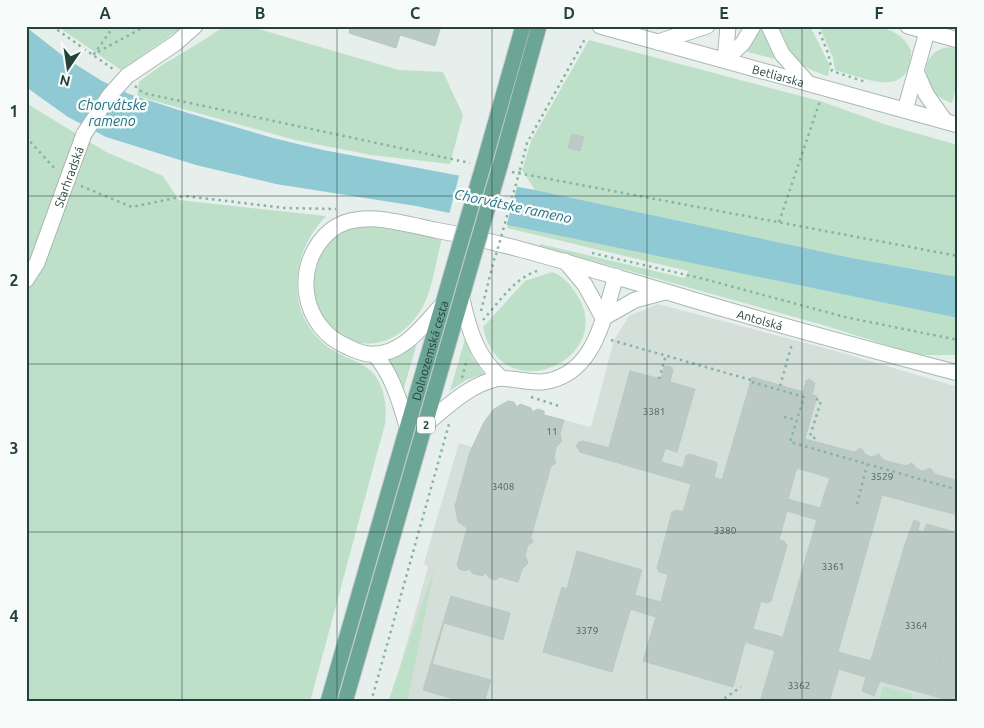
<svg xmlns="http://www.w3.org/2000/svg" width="984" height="728" font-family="Ubuntu,sans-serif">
<rect width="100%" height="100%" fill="#e6efeb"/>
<!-- built -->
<polygon fill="#d4dfda" points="658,304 832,350 958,387 958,702 390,702 428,567 424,563 459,443 472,447 484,422 494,409 508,401 514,402 517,407 521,404 531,408 534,412 538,409 544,411 545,415 591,427 614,340 629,316"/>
<!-- green -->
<g fill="#bfe0c8">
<polygon points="57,26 184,26 121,70"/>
<path d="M224 26H245L262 30 399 70 443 72 463 115 450 164 371 155 295 140 137 96 139 82C165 60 197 47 224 26Z"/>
<polygon points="759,26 762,26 779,60 744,51"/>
<path d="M778 26H810L830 66 828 76C796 66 789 58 778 26Z"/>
<path d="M819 26C847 26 898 17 911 51 910 101 865 78 835 70L833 58Z"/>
<polygon points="589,40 820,101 887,125 958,145 958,277 852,258 535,190 522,170 531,141"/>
<path d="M950 47 958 49V82L952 103C918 93 917 50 950 47Z"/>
<path d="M26 103 106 152 163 176 179 200 326 216C289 254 284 317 331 349 344 358 362 361 373 373 385 387 387 407 385 424L310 702H26Z"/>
<polygon points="508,224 958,318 958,355 918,355 823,325 540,246 540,244 685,278 688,271 507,228"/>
<path d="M369 226 442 238C436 260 433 288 422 308 397 351 349 357 320 315 317 312 317 306 316 301 310 277 318 248 340 234 349 228 359 228 369 226Z"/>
<path d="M552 272C563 275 570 285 577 295 618 358 501 413 483 327L525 281Z"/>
<polygon points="465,339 472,357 484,374 466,380 450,391"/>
<polygon points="417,343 403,391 385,357"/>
<polygon points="435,567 407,702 388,702"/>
<polygon points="883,686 912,694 910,702 871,702 871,700 879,701"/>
</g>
<!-- water -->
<polygon fill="#8ec9d4" points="26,27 67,59 102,81 129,94 188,113 273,138 323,150 535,190 852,258 958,277 958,318 416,206 276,184 196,165 106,137 68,117 26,87"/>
<!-- pier -->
<polygon fill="#e6efeb" points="460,172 518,184 506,227 449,215"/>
<!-- building -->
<g fill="#bbcac4" stroke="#b8c9c2">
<polygon points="346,26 441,26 435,46 400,35 396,48 349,33 350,28"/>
<polygon points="572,134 584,137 580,151 568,148"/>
<polygon points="667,366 671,367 673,370 670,382 695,389 677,452 656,446 652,459 609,447 630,371 661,379 664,367"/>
<polygon points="752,377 803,392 806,381 809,379 815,383 812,395 817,396 788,499 820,508 817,520 787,511 779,540 784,541 787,546 771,601 767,603 761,601 753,629 779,636 775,651 745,642 733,687 643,661 656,617 630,609 634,595 661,602 668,574 659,572 657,568 672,512 677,510 683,512 691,484 580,452 576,446 579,442 583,441 652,459 656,446 665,449 661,462 683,468 686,456 689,454 716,462 717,465 714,477 722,480"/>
<polygon points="508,401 514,402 517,407 520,404 531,408 532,412 538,409 544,411 544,415 564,420 560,434 562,441 556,447 554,457 556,463 551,466 531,537 533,542 528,545 525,555 528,563 522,569 518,582 500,577 495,580 489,578 486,573 482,576 472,573 470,569 465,571 459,569 457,565 467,528 458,522 455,506 470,452 484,422 494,409"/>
<polygon points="805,439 854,452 861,448 866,455 872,457 879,454 883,460 906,466 912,463 917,469 923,471 930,468 935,474 958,481 958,515 882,495 878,510 847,501 850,490 843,486 838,499 824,495 830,478 797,468"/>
<polygon points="843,486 850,490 847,501 878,510 838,652 871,661 866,677 775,651 779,636 783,637 824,495 838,499"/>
<polygon points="914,520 920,523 918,530 923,532 927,524 958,533 958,600 930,695 880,681 874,696 862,691 905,544"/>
<polygon points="577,551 642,570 612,672 543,652 562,587 567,589"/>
<polygon points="451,596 510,613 503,640 444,623 432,664 491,680 484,702 464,702 423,690"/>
<polygon points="958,600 958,702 954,702 930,695"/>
<polygon points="775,651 839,669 829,702 760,702"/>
</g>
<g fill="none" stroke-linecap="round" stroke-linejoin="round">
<!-- minor casing -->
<g stroke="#a8b8b2" stroke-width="17">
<g id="minor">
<path id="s1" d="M600 26 958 125"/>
<polyline points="769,26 782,54 807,82"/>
<polyline points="908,26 958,40"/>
<polyline points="658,42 707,26"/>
<polyline points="725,60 743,43 753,26"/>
<polyline points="725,60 728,26"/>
<polyline points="916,71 926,94 945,121"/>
<polyline points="127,76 176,43 195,26"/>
<polyline points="905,110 927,32"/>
<polyline points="565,261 585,285 603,318"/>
<path id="s2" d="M26 280 37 263 84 134"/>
<path d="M462 299C469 330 476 356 501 378"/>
<path id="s3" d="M442 305C424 324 404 354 374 354 365 355 356 351 348 347 301 328 291 265 330 231 343 220 361 218 377 219 397 221 416 226 435 230 513 244 588 269 664 291 761 321 860 347 958 373"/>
<polyline points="603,318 635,300 665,292"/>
<path d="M375 355C392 374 400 402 407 426"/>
<path d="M426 424C447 407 469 385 496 379 505 376 527 383 542 382 595 376 603 318 616 276"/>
</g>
</g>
<!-- major casing -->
<g stroke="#c2cac8" stroke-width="17">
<g id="major">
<polyline points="484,163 523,26"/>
<polyline points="500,166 539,26"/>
<path id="s4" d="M328 702 459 248"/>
<polyline points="345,702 475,251"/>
</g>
</g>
<!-- path -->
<g stroke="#86b3a5" stroke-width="2.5" stroke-dasharray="2.5 4" stroke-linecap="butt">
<polyline points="52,26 113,69"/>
<polyline points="114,26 94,54 146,26"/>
<polyline points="817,26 828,53 832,71 866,82"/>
<polyline points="135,86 143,93 470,163"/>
<polyline points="26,137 56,170"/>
<polyline points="520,170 527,143 585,39"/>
<polyline points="512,172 958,256"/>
<polyline points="81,186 132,207 185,196 285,208 336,209"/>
<polyline points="779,222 820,101"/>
<polyline points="592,253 704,279 845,317 958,340"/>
<polyline points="481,311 495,256"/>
<path d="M483 320C499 302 516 276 540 270"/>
<polyline points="611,340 751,380"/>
<polyline points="462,378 467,359"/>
<polyline points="659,379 666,355"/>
<polyline points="752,382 804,397 790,442 958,490"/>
<polyline points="780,386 792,344"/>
<polyline points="531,397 559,406"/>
<polyline points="816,399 821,401 810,436 817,439"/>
<polyline points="784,417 797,420"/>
<polyline points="857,504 867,465"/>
<polyline points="371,702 449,424"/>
<polyline points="719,702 741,687"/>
</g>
<!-- minor -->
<use href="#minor" stroke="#fff" stroke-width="15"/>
<!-- major -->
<use href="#major" stroke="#6aa596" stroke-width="15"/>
<!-- minor-bridge casing -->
<g stroke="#a8b8b2" stroke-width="17" stroke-linecap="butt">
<polyline id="minor-bridge" points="84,134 109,96 127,76"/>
</g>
<!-- major-bridge casing -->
<g stroke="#c2cac8" stroke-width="17" stroke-linecap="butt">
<g id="major-bridge">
<polyline points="459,248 484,163"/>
<polyline points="475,251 500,166"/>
</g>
</g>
<!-- path-bridge -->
<polyline stroke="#86b3a5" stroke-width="2.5" stroke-dasharray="2.5 4" stroke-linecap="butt" points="496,255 520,170"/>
<!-- minor-bridge -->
<use href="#minor-bridge" stroke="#fff" stroke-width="15"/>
<!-- major-bridge -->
<use href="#major-bridge" stroke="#6aa596" stroke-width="15"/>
</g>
<!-- grid -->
<path fill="none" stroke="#24423a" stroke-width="1" stroke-opacity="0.55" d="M182 26V702M337 26V702M492 26V702M647 26V702M802 26V702M26 196H958M26 364H958M26 532H958"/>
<g text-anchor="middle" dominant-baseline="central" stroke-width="5" stroke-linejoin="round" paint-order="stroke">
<!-- number labels -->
<g font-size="10" fill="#4a645c">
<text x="654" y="411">3381</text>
<text x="552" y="431">11</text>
<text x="882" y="476">3529</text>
<text x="503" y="486">3408</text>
<text x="725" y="530">3380</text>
<text x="833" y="566">3361</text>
<text x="916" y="625">3364</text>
<text x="587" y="630">3379</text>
<text x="799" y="685">3362</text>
</g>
<!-- shield labels -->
<rect fill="#f7fbf9" stroke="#637a73" stroke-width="1" x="417" y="416.5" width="18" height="17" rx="4"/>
<g font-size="11" font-weight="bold" fill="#24423a">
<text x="426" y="425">2</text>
</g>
<!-- street labels -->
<g font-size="12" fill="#24423a" stroke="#f7fbf9">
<text stroke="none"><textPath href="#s1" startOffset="185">Betliarska</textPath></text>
<text stroke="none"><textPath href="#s2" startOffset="112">Starhradská</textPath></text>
<text stroke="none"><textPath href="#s3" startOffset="700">Antolská</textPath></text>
<text stroke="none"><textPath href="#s4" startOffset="366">Dolnozemská cesta</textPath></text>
</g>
<!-- water labels -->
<g font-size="14" font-style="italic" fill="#1c6f80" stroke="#f7fbf9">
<text x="112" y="105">Chorvátske<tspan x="112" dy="16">rameno</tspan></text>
<text transform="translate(513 206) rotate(12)">Chorvátske rameno</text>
</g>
</g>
<!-- border -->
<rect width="984" height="728" fill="none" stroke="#f7fbf9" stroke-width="55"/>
<!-- north arrow -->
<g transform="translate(68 68) rotate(193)" stroke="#f7fbf9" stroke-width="4" paint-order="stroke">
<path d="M0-4L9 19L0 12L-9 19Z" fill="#24423a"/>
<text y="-8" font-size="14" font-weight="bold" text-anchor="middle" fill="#24423a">N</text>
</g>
<rect x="28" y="28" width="928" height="672" fill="none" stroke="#24423a" stroke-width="2"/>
<g font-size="16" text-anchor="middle" font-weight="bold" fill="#24423a">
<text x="105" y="19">A</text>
<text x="260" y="19">B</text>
<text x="415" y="19">C</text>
<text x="569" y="19">D</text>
<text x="724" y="19">E</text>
<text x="879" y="19">F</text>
<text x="14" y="117">1</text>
<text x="14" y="286">2</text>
<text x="14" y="454">3</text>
<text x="14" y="622">4</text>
</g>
</svg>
